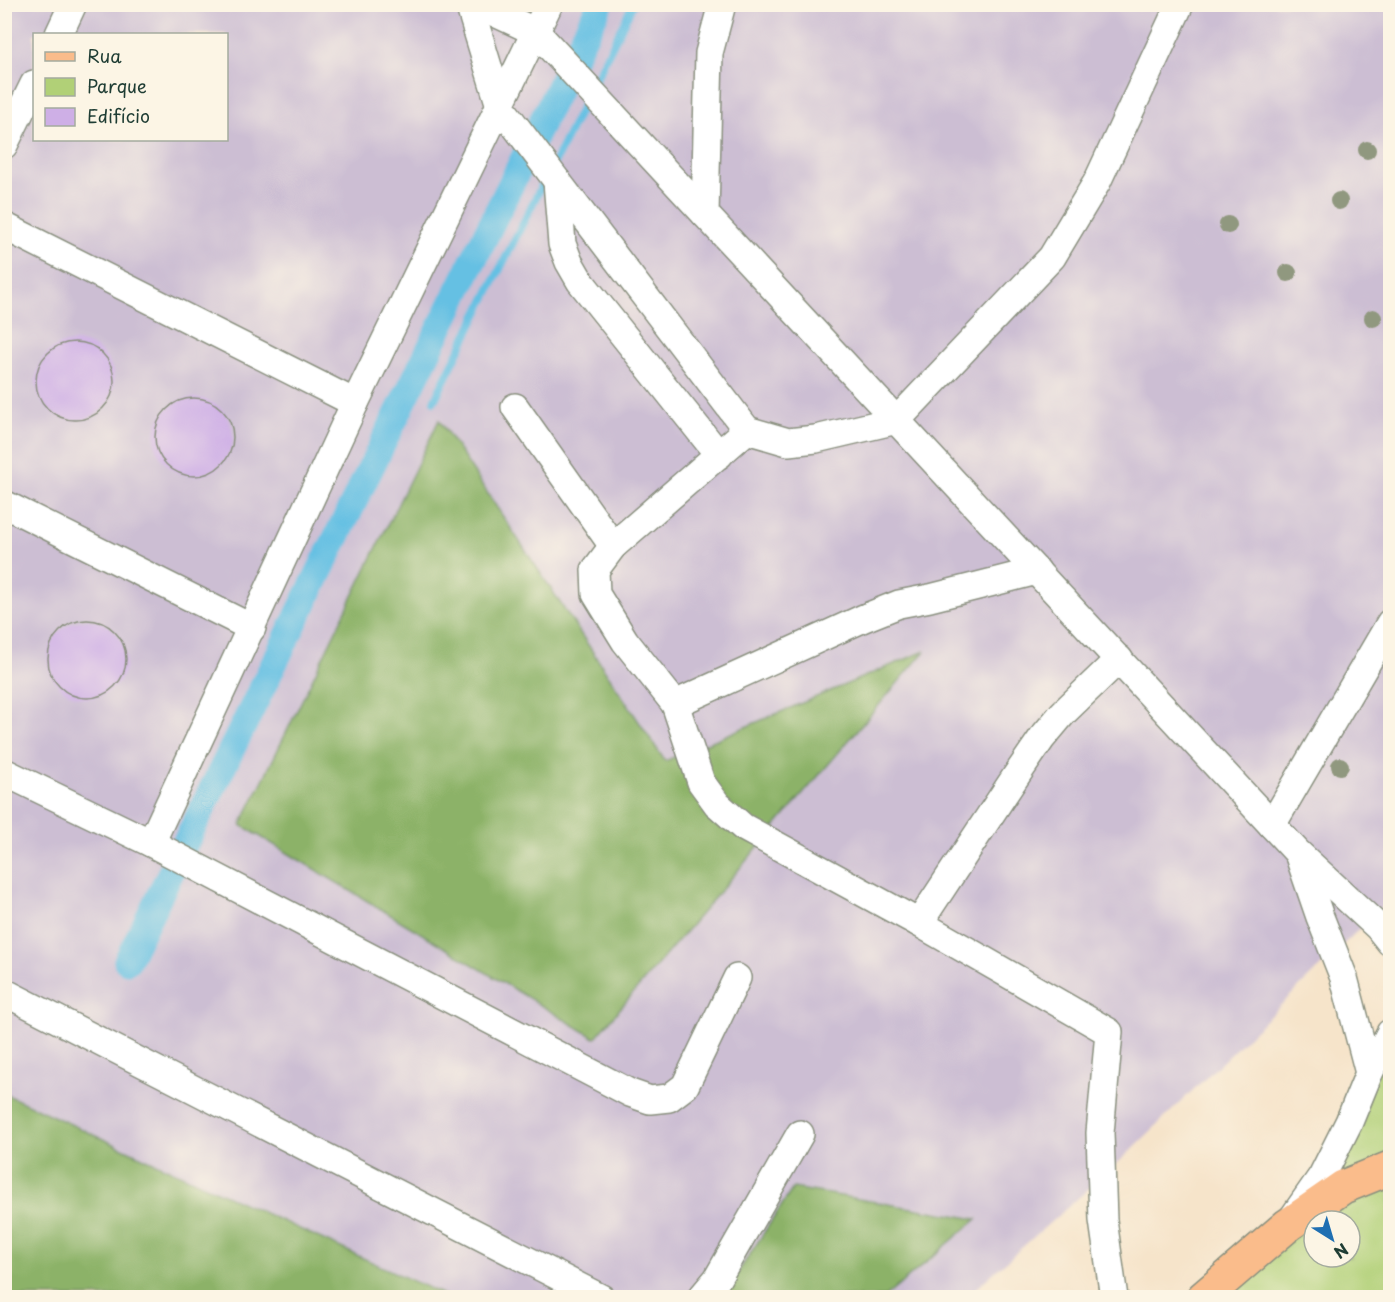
<svg xmlns="http://www.w3.org/2000/svg" width="1395" height="1302" font-family="'Playpen Sans',sans-serif">
<rect width="100%" height="100%" fill="#fcf5e5"/>
<filter id="ink" filterUnits="userSpaceOnUse"><feTurbulence type="fractalNoise" baseFrequency=".0167" numOctaves="2"/><feDisplacementMap in="SourceGraphic" scale="12" xChannelSelector="R" yChannelSelector="G"/><feConvolveMatrix kernelMatrix="1 2 1 2 8 2 1 2 1" color-interpolation-filters="sRGB"/></filter>
<filter id="wash" filterUnits="userSpaceOnUse"><feTurbulence type="fractalNoise" baseFrequency=".008" numOctaves="4" result="noise"/><feDisplacementMap in="SourceGraphic" scale="24" xChannelSelector="R" yChannelSelector="G"/><feGaussianBlur stdDeviation="1.35" result="paint"/><feColorMatrix in="noise" values="0 0 0 0 0 0 0 0 0 0 0 0 0 0 0 0 0 1.4 0 .05"/><feComposite in="paint" operator="in"/></filter>
<g filter="url(#wash)">
<rect width="100%" height="100%" fill="#f6e4ca"/>
<!-- industrial -->
<path fill="#ccbed3" fill-rule="evenodd" d="M5 5H1390V899L1121 1160 966 1297 5 1298ZM34 34H226V140H34Z"/>
<!-- green -->
<path fill="#b1d077" stroke="#688656" stroke-width="1.5" fill-rule="evenodd" d="M1390 1033V1297L1205 1298 1288 1225ZM1314 1221H1350V1257H1314Z"/>
<!-- forest -->
<g fill="#8cb268" stroke="#56784e" stroke-width="1.5">
<polygon points="439,420 665,761 925,651 595,1038 241,825"/>
<polygon points="5,1094 448,1297 5,1297"/>
<polygon points="793,1188 977,1219 885,1297 722,1297"/>
</g>
<g fill="none" stroke-linecap="round" stroke-linejoin="round">
<!-- stream -->
<g stroke="#65c0e3" stroke-width="8">
<polyline points="552,167 633,4"/>
<polyline points="434,401 546,177"/>
</g>
<!-- canal -->
<polyline stroke="#65c0e3" stroke-width="27" points="127,961 600,4"/>
</g>
<g id="blocks">
<!-- building -->
<g fill="#ceafe6">
<circle cx="75" cy="381" r="39"/>
<circle cx="194" cy="437" r="39"/>
<polygon points="4,592 8,602 6,613 4,613"/>
<circle cx="87" cy="659" r="39"/>
</g>
</g>
</g>
<g filter="url(#ink)">
<use href="#blocks" fill-opacity="0" stroke="#8a907f" stroke-width="1.5"/>
<g fill="none" stroke-linecap="round" stroke-linejoin="round">
<!-- minor casing -->
<g stroke="#8a907f" stroke-width="30">
<g id="minor">
<polyline points="469,4 500,106 747,430 788,442 816,439 897,420 1052,257 1097,182 1180,4"/>
<polyline points="476,4 536,32 1297,852 1378,927 1390,942"/>
<polyline points="59,34 73,4"/>
<polyline points="4,145 34,84"/>
<polyline points="557,181 562,244 569,262 580,281 719,455"/>
<polyline points="705,214 709,53 722,4"/>
<polyline points="4,226 355,403"/>
<polyline points="515,407 613,546"/>
<polyline points="747,430 613,546 595,570 596,594 625,641 675,704 864,618 899,604 930,598 1037,571"/>
<polyline points="4,504 252,628"/>
<polyline points="675,704 701,782 717,804 743,827 919,923 1016,776 1042,738 1063,713 1119,659"/>
<polyline points="4,772 151,843 355,403 549,4"/>
<polyline points="1272,825 1390,623"/>
<polyline points="151,843 630,1093 650,1100 669,1098 685,1086 737,978"/>
<polyline points="919,923 1109,1032 1100,1133 1103,1220 1114,1298"/>
<polyline points="4,992 601,1298"/>
<polyline points="1369,1073 1390,1033"/>
<polyline points="1294,1216 1322,1176 1349,1122 1369,1073 1344,978 1320,917 1299,856"/>
<polyline points="701,1298 717,1279 800,1134"/>
</g>
</g>
<!-- major casing -->
<g stroke="#8a907f" stroke-width="36">
<polyline id="major" points="1203,1298 1288,1225 1343,1187 1390,1168"/>
</g>
<!-- minor -->
<use href="#minor" stroke="#fff" stroke-width="27"/>
<!-- major -->
<use href="#major" stroke="#fabc8b" stroke-width="33"/>
</g>
<!-- trees -->
<g fill="#90987f">
<circle cx="1367" cy="150" r="9"/>
<circle cx="1339" cy="201" r="9"/>
<circle cx="1228" cy="225" r="9"/>
<circle cx="1288" cy="273" r="9"/>
<circle cx="1373" cy="318" r="9"/>
<circle cx="1340" cy="766" r="9"/>
</g>
</g>
<!-- margin -->
<rect width="1395" height="1302" fill="none" stroke="#fcf5e5" stroke-width="24"/>
<!-- legend -->
<rect x="33" y="33" width="195" height="108" fill="#fcf5e5" stroke="#a4ab9e" stroke-width="1.5"/>
<rect x="45" y="52" width="30" height="9" fill="#fabc8b" stroke="#a4ab9e" stroke-width="1.5"/>
<text x="87" y="63" font-size="18" fill="#1f3d34">Rua</text>
<rect x="45" y="78" width="30" height="18" fill="#b1d077" stroke="#a4ab9e" stroke-width="1.5"/>
<text x="87" y="93" font-size="18" fill="#1f3d34">Parque</text>
<rect x="45" y="108" width="30" height="18" fill="#ceafe6" stroke="#a4ab9e" stroke-width="1.5"/>
<text x="87" y="123" font-size="18" fill="#1f3d34">Edifício</text>
<!-- north arrow -->
<g transform="translate(1332 1239) rotate(143)"><circle r="28" fill="#fcf5e5" stroke="#a4ab9e" stroke-width="1.5"/>
<path d="M0-4.5L10 22L0 15L-10 22Z" fill="#1f6fb2"/>
<text y="-9" font-size="16" font-weight="bold" text-anchor="middle" fill="#1f3d34">N</text>
</g>
</svg>
